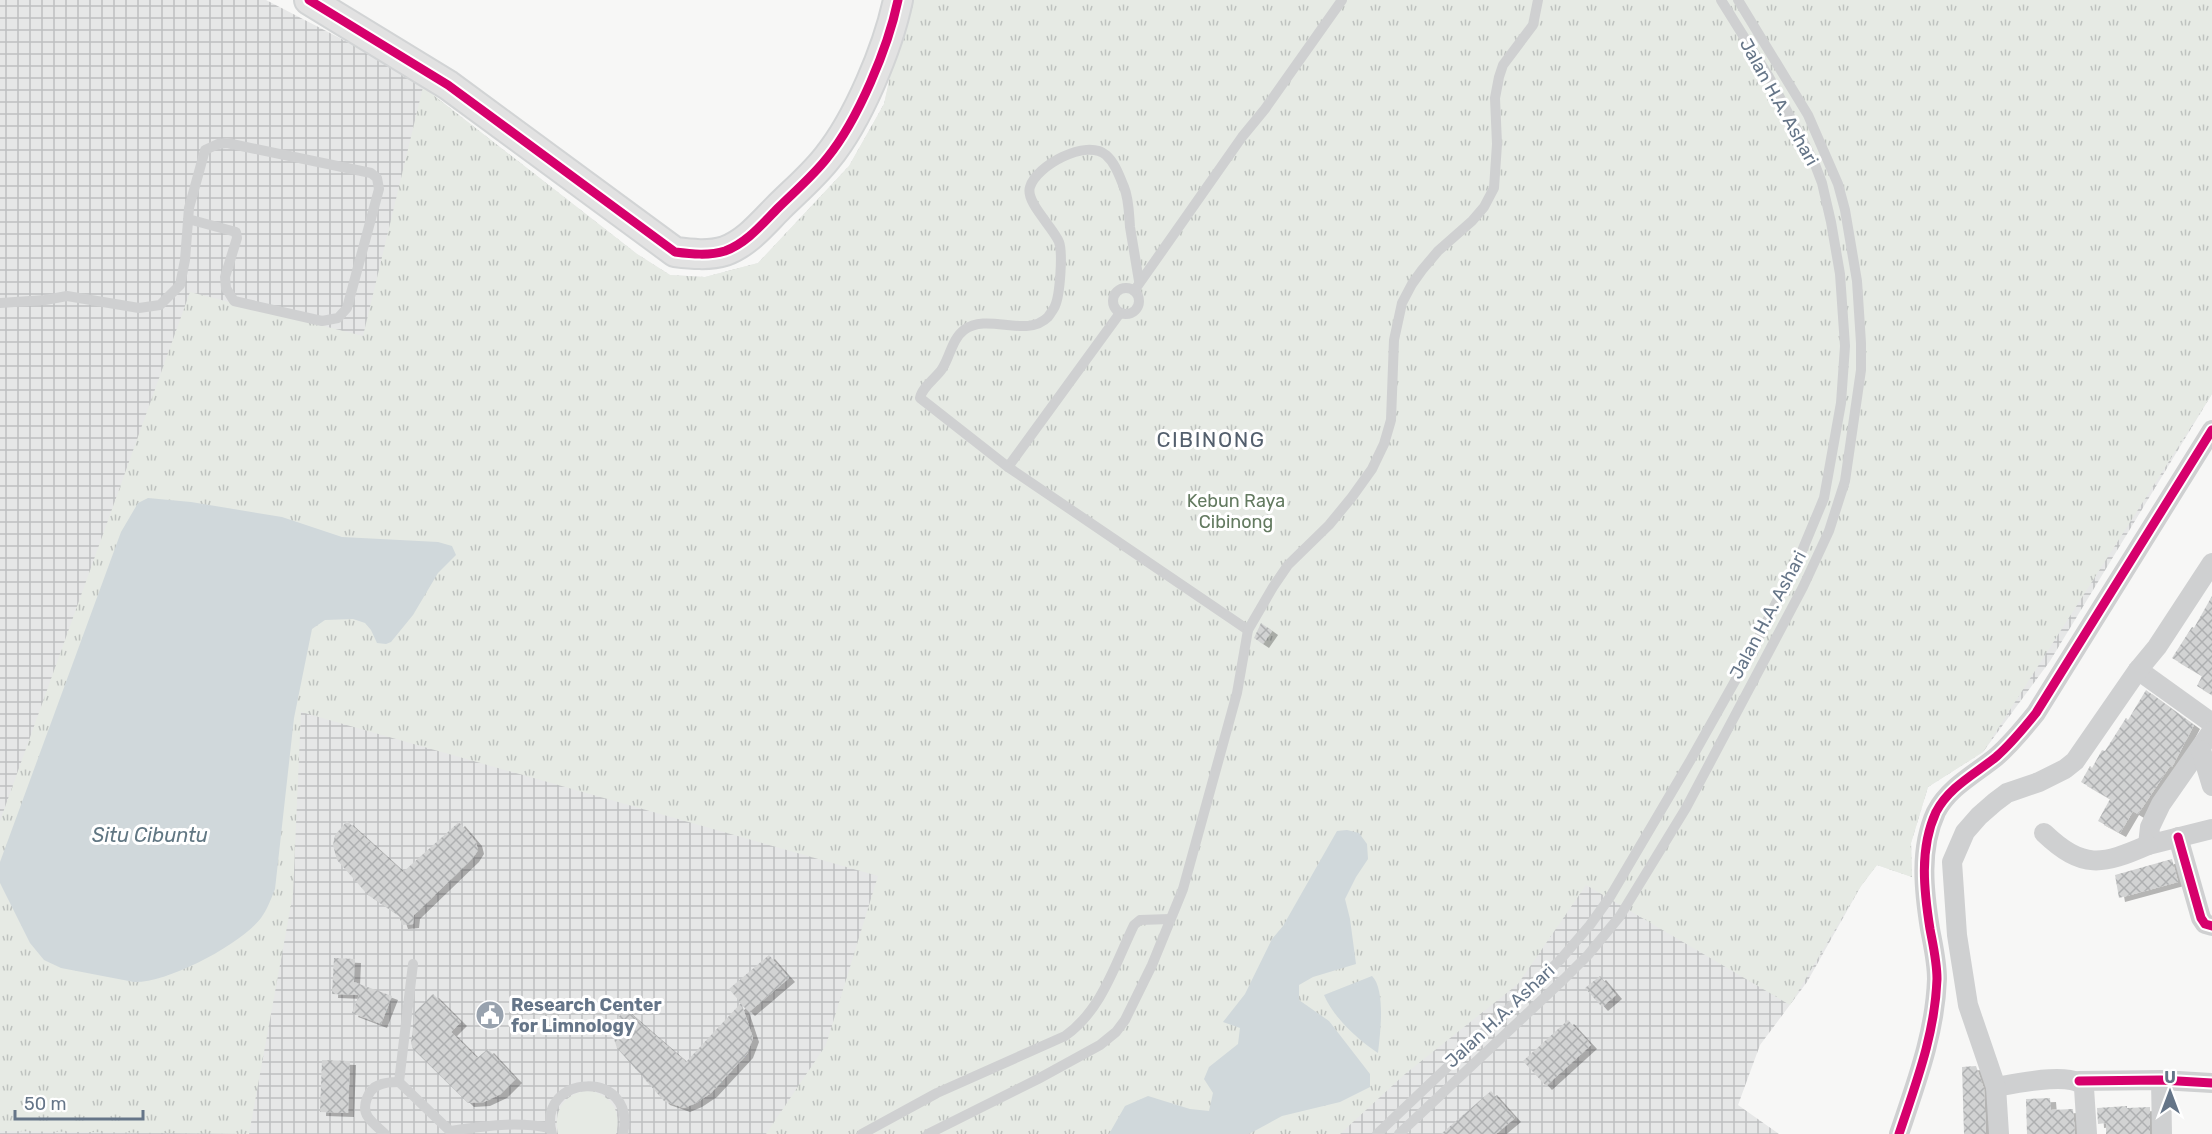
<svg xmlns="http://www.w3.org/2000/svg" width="2212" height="1134" font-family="Rubik,sans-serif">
<defs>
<pattern id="industrial-grid" width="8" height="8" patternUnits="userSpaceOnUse" patternTransform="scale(1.5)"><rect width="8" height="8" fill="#e6e7e7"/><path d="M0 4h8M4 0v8" fill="none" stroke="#bec0c1"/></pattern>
<pattern id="park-tufts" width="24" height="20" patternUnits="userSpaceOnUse" patternTransform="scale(1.5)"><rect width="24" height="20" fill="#e6eae4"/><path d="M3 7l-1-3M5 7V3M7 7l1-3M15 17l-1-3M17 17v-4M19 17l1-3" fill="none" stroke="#bec2bf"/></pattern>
<pattern id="building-cross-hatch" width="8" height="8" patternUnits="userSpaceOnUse" patternTransform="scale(1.5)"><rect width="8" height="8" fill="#d2d3d3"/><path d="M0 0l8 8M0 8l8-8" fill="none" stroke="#aeb0b1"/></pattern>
<filter id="shadow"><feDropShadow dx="6" dy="4" stdDeviation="0" flood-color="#0004"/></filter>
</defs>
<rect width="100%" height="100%" fill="#f7f7f6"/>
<!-- industrial -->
<polygon fill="url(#industrial-grid)" points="0,0 266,0 361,49 423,87 637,254 670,275 705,277 758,263 849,166 884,104 898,46 2212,0 2212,394 2050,661 1983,752 1928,787 1911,843 1912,877 1877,865 1861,886 1807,982 1760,1045 1738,1105 1779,1134 0,1134"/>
<!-- green -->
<path fill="#e6eae4" d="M587 1090C611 1095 622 1110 616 1134H558C553 1111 563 1095 587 1090Z"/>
<!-- park -->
<polygon fill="url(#park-tufts)" points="906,0 2212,0 2212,394 1983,752 1928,787 1911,843 1912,877 1877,865 1861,886 1790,1005 1586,885 1518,984 1405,1074 1340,1134 766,1134 826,1045 878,876 301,712 293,894 249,1134 0,1131 0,821 190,292 363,336 423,87 637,254 670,275 705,277 758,263 849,166 884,104"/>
<!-- water -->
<g fill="#d0d8db">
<path d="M148 498 191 502 282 517 342 537 438 542 452 546 456 555 438 573 413 615 391 642 386 644 377 643 371 630 365 623 353 619 325 620 312 629 294 718 275 889C271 899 267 910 261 918 240 945 167 983 134 982L61 968 44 960 30 943 0 883V862L121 532 138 503Z"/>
<polygon points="1347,830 1359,833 1367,844 1368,859 1356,877 1345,899 1350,919 1356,964 1313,977 1299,985 1299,1000 1329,1021 1370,1074 1370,1087 1340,1102 1282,1116 1249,1134 1109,1134 1125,1106 1148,1096 1190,1109 1209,1111 1213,1093 1204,1079 1209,1067 1238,1044 1240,1028 1223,1022 1245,994 1272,939 1283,926 1337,831"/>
<path d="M1372 976C1386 990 1380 1035 1378 1053 1357 1039 1334 1018 1324 995Z"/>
</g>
<!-- building -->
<g fill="url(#building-cross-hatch)" filter="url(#shadow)">
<polygon points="2212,596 2212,695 2197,686 2202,676 2172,658 2192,627 2194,628"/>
<polygon points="1261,623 1272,631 1263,644 1254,638"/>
<polygon points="2146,690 2194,725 2172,767 2170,766 2138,814 2133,811 2120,833 2098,821 2110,799 2081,782 2090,766 2092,768 2102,750 2105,751 2126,718 2128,720"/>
<polygon points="347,821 403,872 459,822 476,842 478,850 473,858 414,915 413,924 402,925 399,916 368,895 337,860 333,845 335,835"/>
<polygon points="2172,859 2178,882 2119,898 2115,875"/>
<polygon points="769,955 789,978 749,1012 742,1005 753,1038 747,1054 711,1093 696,1103 684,1108 664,1101 617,1048 613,1036 618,1017 626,1010 686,1062 741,1003 729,989"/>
<polygon points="334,958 355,959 354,982 392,996 381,1024 352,1013 359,995 332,994"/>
<polygon points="1600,976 1616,995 1602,1007 1585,988"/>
<polygon points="433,994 461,1022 451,1032 477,1058 488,1049 516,1079 501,1094 484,1102 468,1103 413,1049 411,1043 415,1012"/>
<polygon points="1568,1020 1591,1045 1546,1086 1523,1061"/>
<polygon points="322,1060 350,1061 348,1113 320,1112"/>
<polygon points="1976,1066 1984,1089 1986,1134 1964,1134 1962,1067"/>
<polygon points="1491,1091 1515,1118 1496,1134 1441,1134"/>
<polygon points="2050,1098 2051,1110 2073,1109 2075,1134 2027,1134 2026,1099"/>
<polygon points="2127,1106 2127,1108 2150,1107 2150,1134 2106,1134 2106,1123 2098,1124 2097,1108"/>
</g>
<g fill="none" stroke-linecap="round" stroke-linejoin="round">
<!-- secondary casing -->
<g stroke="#d2d4d5" stroke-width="32">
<path id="secondary" d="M309 0 448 85 675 252C691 254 709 256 725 251 747 243 763 223 778 208 794 192 813 176 827 158 858 120 888 48 898 0"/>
</g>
<!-- lane -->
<g stroke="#cfd0d1" stroke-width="10">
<circle cx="1126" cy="301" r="13"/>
<polyline points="1134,291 1242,137 1265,109 1342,0"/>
<polyline points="0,303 45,300 67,296 139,308 160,305 180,285 185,260 189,208 205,150 218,144 227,143 371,173 377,178 379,189 347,308 338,318 322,321 234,301 226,288 225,277 237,238 236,232 188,219"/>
<polyline points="1120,313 1008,467 1248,630"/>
<path d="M1008 467 920 398C922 387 936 378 942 369 950 357 952 339 964 330 988 312 1026 339 1048 317 1050 314 1054 309 1055 306 1060 295 1063 253 1059 242 1053 227 1025 202 1030 187 1036 166 1086 138 1106 155 1115 163 1119 175 1124 187 1129 199 1129 214 1130 227 1133 245 1136 263 1139 281"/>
<path d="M413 964 399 1082 450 1131C484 1126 516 1121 550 1128"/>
<path d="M385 1134C380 1129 372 1123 368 1117 361 1107 368 1089 379 1085 385 1082 393 1082 399 1082"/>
<path d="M552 1134C535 1073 638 1068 623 1134"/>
<path d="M862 1134 937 1093 1065 1036C1102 1010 1115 964 1134 925L1140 920 1170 919"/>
<polyline points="928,1134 1038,1079 1100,1045 1116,1032 1125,1020 1152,965 1183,889 1237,693 1248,630 1273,587 1288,565 1329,525 1352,497 1372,469 1384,444 1391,420 1394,340 1402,303 1412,284 1422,270 1438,251 1472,221 1484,207 1494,188 1497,144 1495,98 1499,77 1503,65 1533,25 1538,0"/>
<polyline points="1377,1134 1560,960 1590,925 1610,897 1690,761 1753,649 1802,551 1824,498 1841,403 1845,346 1840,274 1831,222 1822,183 1814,162 1769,77 1721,0"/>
<polyline points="1399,1134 1564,979 1588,955 1620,916 1686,808 1803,587 1829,531 1845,481 1861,370 1861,343 1857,281 1845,210 1838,184 1808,115 1738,0"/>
</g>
<!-- street -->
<g stroke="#cfd0d1" stroke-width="20">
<polyline points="2138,670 2212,723"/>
<polyline points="2212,731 2161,804 2150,827 2148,845 2212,829"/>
<polyline points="2201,750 2212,786"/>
<path d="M2044 833C2083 870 2102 865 2148 845"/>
<polyline points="2178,837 2201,918 2205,924 2212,926"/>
<polyline points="2161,1080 2162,1134"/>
<polyline points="2079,1081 2161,1080 2212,1083"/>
<path d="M1996 1087C2013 1084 2078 1070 2084 1088L2087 1134"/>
<path d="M1899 1134C1916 1083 1935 1034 1937 979 1937 962 1933 945 1930 929 1924 891 1919 849 1936 812 1949 787 1975 774 1996 757 2011 744 2024 728 2036 713L2212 430"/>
<polyline points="1999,1134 1996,1087 1968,1005 1957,935 1952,862 1965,832 1979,816 1995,802 2007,793 2039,782 2065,769 2075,761 2138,670 2157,647 2212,563"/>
</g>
<!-- secondary -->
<use href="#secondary" stroke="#e2e2e2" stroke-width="28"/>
<!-- cycleway casing -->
<g stroke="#fff" stroke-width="13">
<g id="cycleway">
<path d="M309 0 448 85 675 252C691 254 709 256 725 251 747 243 763 223 778 208 794 192 813 176 827 158 858 120 888 48 898 0"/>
<polyline points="2178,837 2201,918 2205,924 2212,926"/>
<polyline points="2079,1081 2161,1080 2212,1083"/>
<path d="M1899 1134C1916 1083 1935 1034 1937 979 1937 962 1933 945 1930 929 1924 891 1919 849 1936 812 1949 787 1975 774 1996 757 2011 744 2024 728 2036 713L2212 430"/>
</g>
</g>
<!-- cycleway -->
<use href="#cycleway" stroke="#d6006c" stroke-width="9"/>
</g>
<!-- icons -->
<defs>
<g id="civic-disc" transform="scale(1.5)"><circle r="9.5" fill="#98a2ae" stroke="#fff"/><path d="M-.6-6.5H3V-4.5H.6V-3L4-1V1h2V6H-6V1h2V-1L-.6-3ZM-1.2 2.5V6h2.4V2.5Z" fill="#fff"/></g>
</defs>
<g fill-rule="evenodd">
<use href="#civic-disc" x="490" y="1015"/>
</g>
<g text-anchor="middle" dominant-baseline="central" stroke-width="6" stroke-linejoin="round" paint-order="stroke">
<!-- street labels -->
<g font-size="18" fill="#657588" stroke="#fff">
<text transform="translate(1779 102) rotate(61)">Jalan H.A. Ashari</text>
<text transform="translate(1768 615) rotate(-62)">Jalan H.A. Ashari</text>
<text transform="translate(1500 1016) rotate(-43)">Jalan H.A. Ashari</text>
</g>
<!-- park labels -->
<g font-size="18" fill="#637a60" stroke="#fff">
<text x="1236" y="501">Kebun Raya<tspan x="1236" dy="21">Cibinong</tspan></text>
</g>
<!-- poi labels -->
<g font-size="18" font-weight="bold" fill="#657588" stroke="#fff" text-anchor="start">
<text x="511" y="1005">Research Center<tspan x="511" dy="21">for Limnology</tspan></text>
</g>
<!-- water labels -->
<g font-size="20" font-style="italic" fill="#617783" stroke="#fff">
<text x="150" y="835">Situ Cibuntu</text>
</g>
<!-- quarter labels -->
<g font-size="21" letter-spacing="1.5" fill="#535f6d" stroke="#fff">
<text x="1211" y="439">CIBINONG</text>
</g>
</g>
<!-- north arrow -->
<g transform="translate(2170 1092)" stroke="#ffffff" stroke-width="4.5" paint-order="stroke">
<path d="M0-4.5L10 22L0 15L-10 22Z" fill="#657588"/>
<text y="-9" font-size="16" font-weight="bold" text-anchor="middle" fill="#657588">U</text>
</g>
<!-- scale -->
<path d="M15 1110v9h128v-9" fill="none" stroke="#657588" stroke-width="3"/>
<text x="24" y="1110" font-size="18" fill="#657588" stroke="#ffffff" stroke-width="4.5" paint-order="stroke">50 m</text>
</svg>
